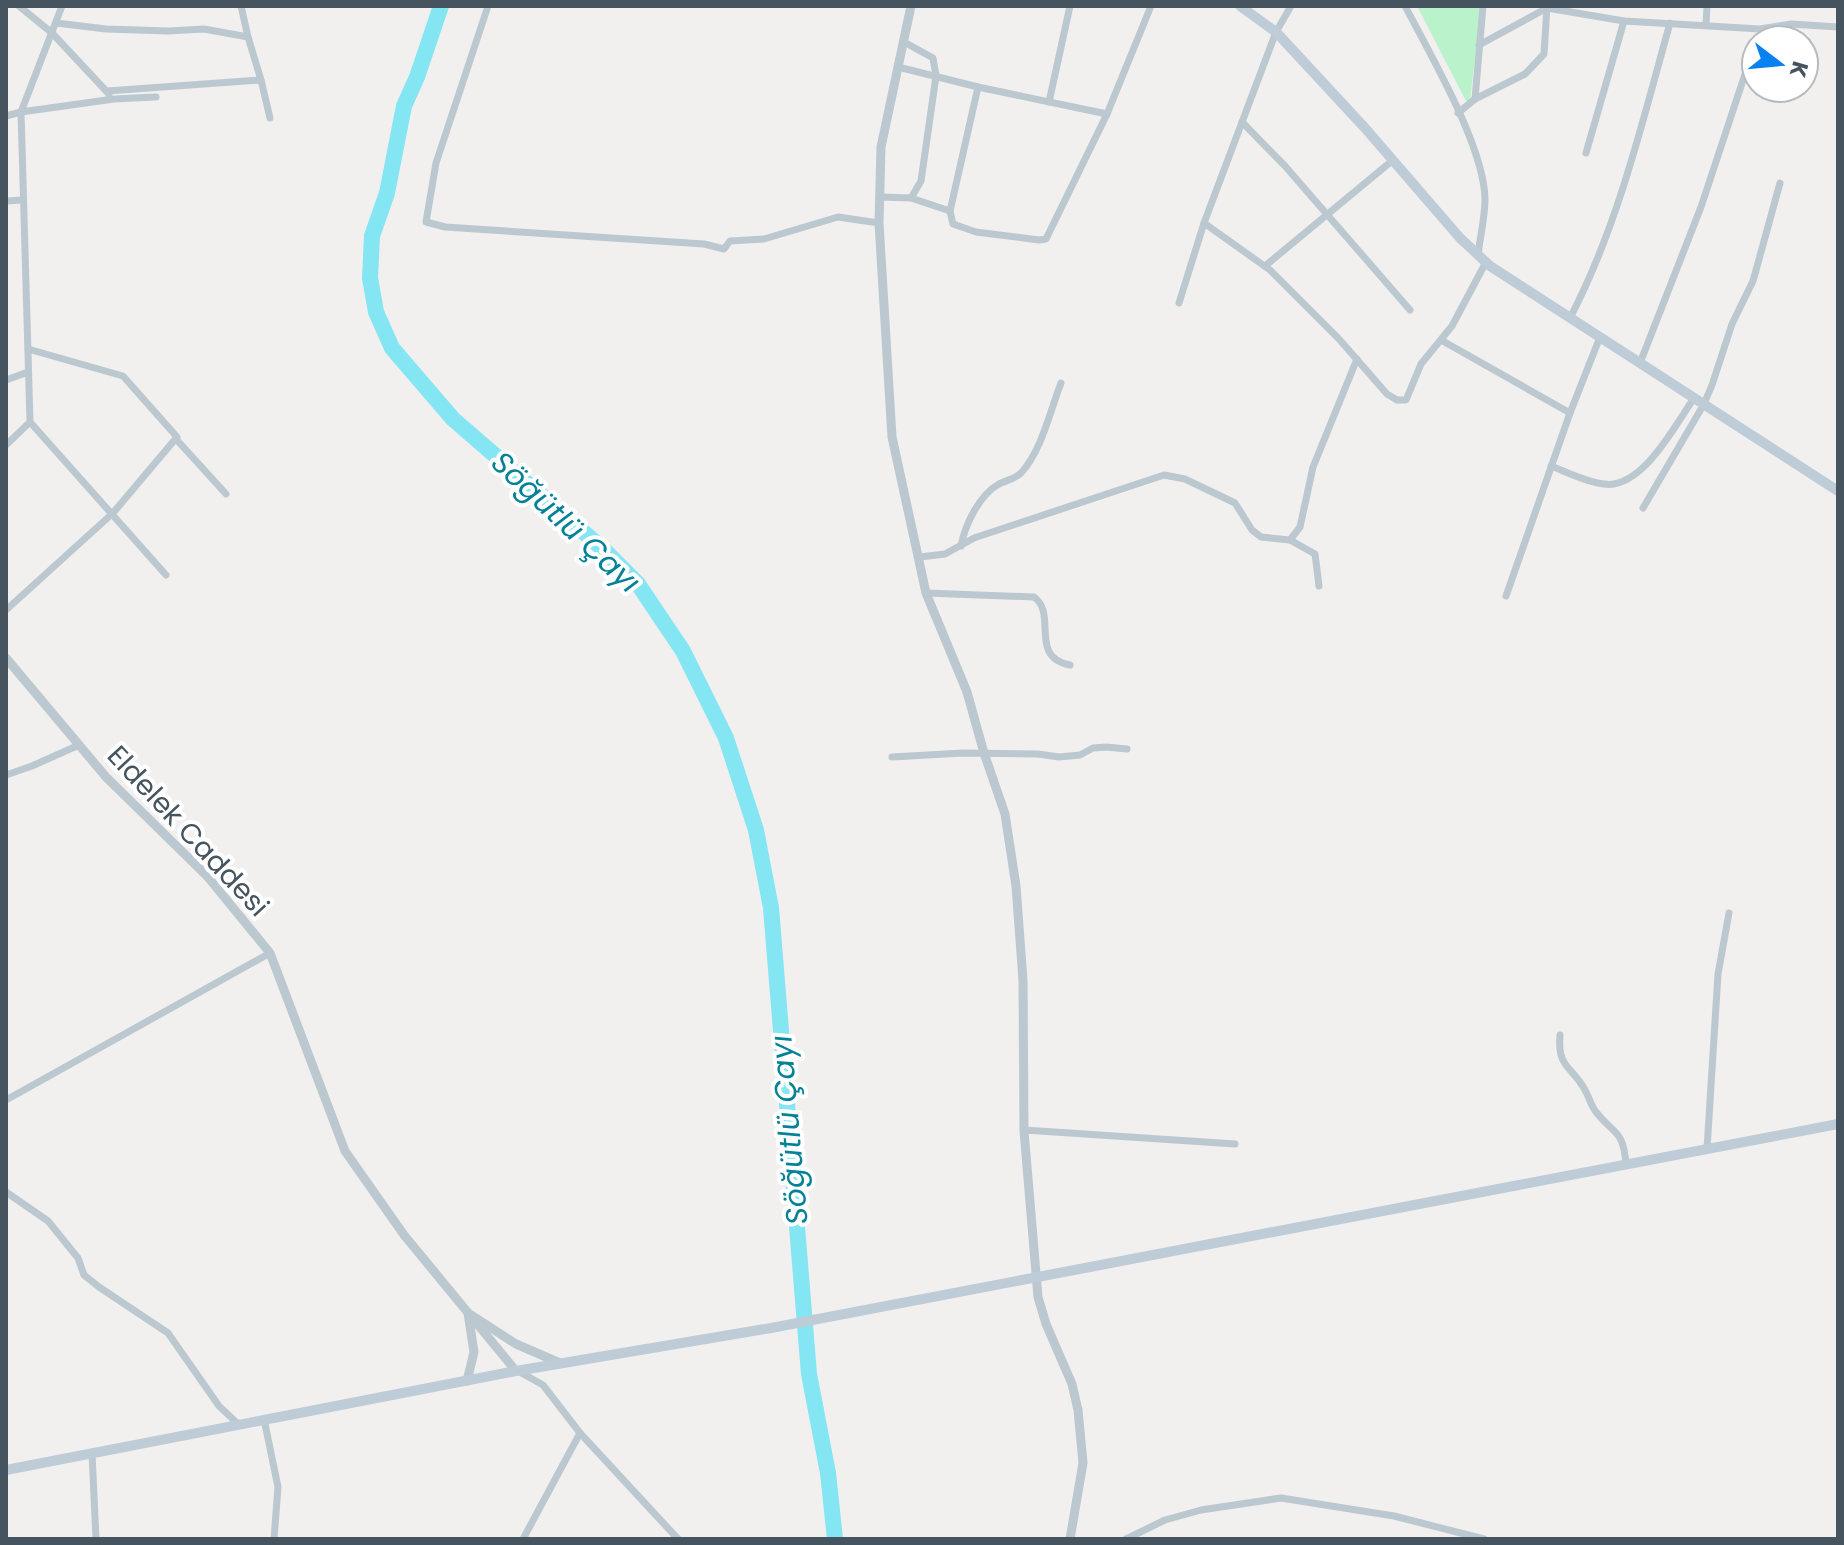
<svg xmlns="http://www.w3.org/2000/svg" width="1844" height="1545" font-family="Poppins,sans-serif">
<rect width="100%" height="100%" fill="#f2efef"/>
<!-- green -->
<polygon fill="#baf3cb" points="1417,6 1481,6 1470,101 1466,101"/>
<g fill="none" stroke-linecap="round" stroke-linejoin="round">
<!-- river -->
<polyline stroke="#84e5f3" stroke-width="16" points="441,6 417,77 404,106 387,193 372,236 370,278 376,312 392,348 453,419 603,549 638,584 683,651 726,738 756,830 771,908 809,1374 828,1473 835,1539"/>
<!-- minor -->
<g stroke="#bbc8cf" stroke-width="7">
<polyline points="19,6 52,33 109,94"/>
<polyline points="241,6 248,37"/>
<polyline points="488,6 436,163 426,222 445,227 704,244 724,249 730,241 764,239 838,217 879,223"/>
<path d="M1405 6C1430 54 1484 146 1485 199 1485 218 1480 237 1478 255"/>
<polyline points="56,23 106,29 169,31 204,29 248,37 261,80"/>
<polyline points="1706,25 1707,6"/>
<polyline points="1479,45 1547,8 1624,21 1760,29 1791,24 1838,27"/>
<polyline points="898,67 978,87 1107,114"/>
<polyline points="978,87 950,211 953,224 976,232 1039,240 1046,239 1107,114 1151,6"/>
<polyline points="107,91 261,80 270,118"/>
<polyline points="1475,99 1483,6"/>
<polyline points="1049,102 1070,6"/>
<polyline points="1458,113 1475,99 1525,74 1544,54 1547,6"/>
<polyline points="6,116 21,112 62,6"/>
<polyline points="1242,122 1285,166 1410,310"/>
<polyline points="1586,153 1624,21"/>
<polyline points="879,197 911,198 921,181 936,76 933,58 904,42"/>
<polyline points="911,198 950,211"/>
<polyline points="6,201 23,200"/>
<polyline points="1204,223 1270,270 1339,339 1387,394 1397,400 1406,400 1421,364 1452,326 1486,262"/>
<polyline points="1265,266 1393,160"/>
<polyline points="1179,303 1204,223 1276,32 1291,6"/>
<path d="M1570 318C1618 226 1642 123 1670 23"/>
<polyline points="1441,340 1570,413"/>
<polyline points="1640,363 1701,207 1756,41"/>
<polyline points="6,380 28,372"/>
<polyline points="30,422 166,575"/>
<polyline points="176,439 226,494"/>
<polyline points="6,445 30,422 21,112 114,99 156,97"/>
<path d="M1551 466C1567 472 1586 482 1604 484 1642 490 1676 424 1694 398"/>
<polyline points="1643,508 1704,404 1712,385 1732,324 1753,281 1780,183"/>
<polyline points="1290,540 1300,527 1313,467 1357,359"/>
<path d="M961 546C965 525 979 495 999 484 1007 480 1015 479 1021 473 1042 450 1050 411 1061 383"/>
<polyline points="920,557 945,554 974,538 1164,475 1185,479 1235,503 1252,530 1261,537 1290,540 1315,554 1319,586"/>
<path d="M926 593 1034 597C1058 614 1028 657 1070 665"/>
<polyline points="1506,596 1570,413 1600,337"/>
<polyline points="6,610 113,513 177,437 123,376 28,349"/>
<polyline points="892,757 963,753 1038,754 1059,757 1080,755 1093,748 1106,747 1127,749"/>
<polyline points="6,775 32,766 79,745"/>
<path d="M1560 1035C1557 1068 1572 1066 1585 1090 1589 1097 1591 1106 1596 1112 1615 1136 1623 1129 1626 1164"/>
<polyline points="6,1100 270,953"/>
<polyline points="1024,1130 1235,1144"/>
<polyline points="1707,1149 1718,974 1729,913"/>
<polyline points="6,1192 48,1221 78,1258 84,1275 99,1287 168,1333 219,1406 238,1424"/>
<polyline points="518,1371 543,1385 580,1433 678,1539"/>
<polyline points="264,1419 278,1487 274,1539"/>
<polyline points="92,1453 96,1539"/>
<polyline points="523,1539 580,1433"/>
<polyline points="1126,1539 1165,1520 1201,1510 1281,1498 1394,1516 1484,1539"/>
</g>
<!-- tertiary -->
<g stroke="#bbc8cf" stroke-width="9">
<polyline points="911,6 881,147 879,223 892,437 926,593 967,692 984,753 1005,814 1016,886 1023,980 1024,1131 1038,1297 1046,1324 1072,1384 1078,1410 1083,1463 1070,1539"/>
<polyline points="6,658 106,777 207,876 270,953 345,1151 404,1235 516,1371"/>
<polyline points="467,1381 474,1352 468,1313 516,1344 560,1363"/>
</g>
<!-- secondary -->
<g stroke="#beccd8" stroke-width="10">
<polyline points="1240,6 1276,32 1365,128 1460,238 1490,266 1838,491"/>
<polyline points="6,1470 516,1371 771,1328 1838,1124"/>
</g>
</g>
<g text-anchor="middle" dominant-baseline="central" stroke-width="8" stroke-linejoin="round" paint-order="stroke">
<!-- street labels -->
<g font-size="28" fill="#45545e" stroke="#fff">
<text transform="translate(188 831) rotate(47)">Eldelek Caddesi</text>
</g>
<!-- water labels -->
<g font-size="30" font-style="italic" fill="#048295" stroke="#fff">
<text transform="translate(566 522) rotate(43)">Söğütlü Çayı</text>
<text transform="translate(789 1130) rotate(-95)">Söğütlü Çayı</text>
</g>
</g>
<!-- border -->
<rect width="1844" height="1545" fill="none" stroke="#45545e" stroke-width="16"/>
<!-- north arrow -->
<g transform="translate(1780 64) rotate(106)"><circle r="38" fill="#ffffff" stroke="#b5bbbf" stroke-width="2"/>
<path d="M0-6L14 30L0 20L-14 30Z" fill="#0a81f0"/>
<text y="-12" font-size="22" font-weight="bold" text-anchor="middle" fill="#45545e">K</text>
</g>
</svg>
